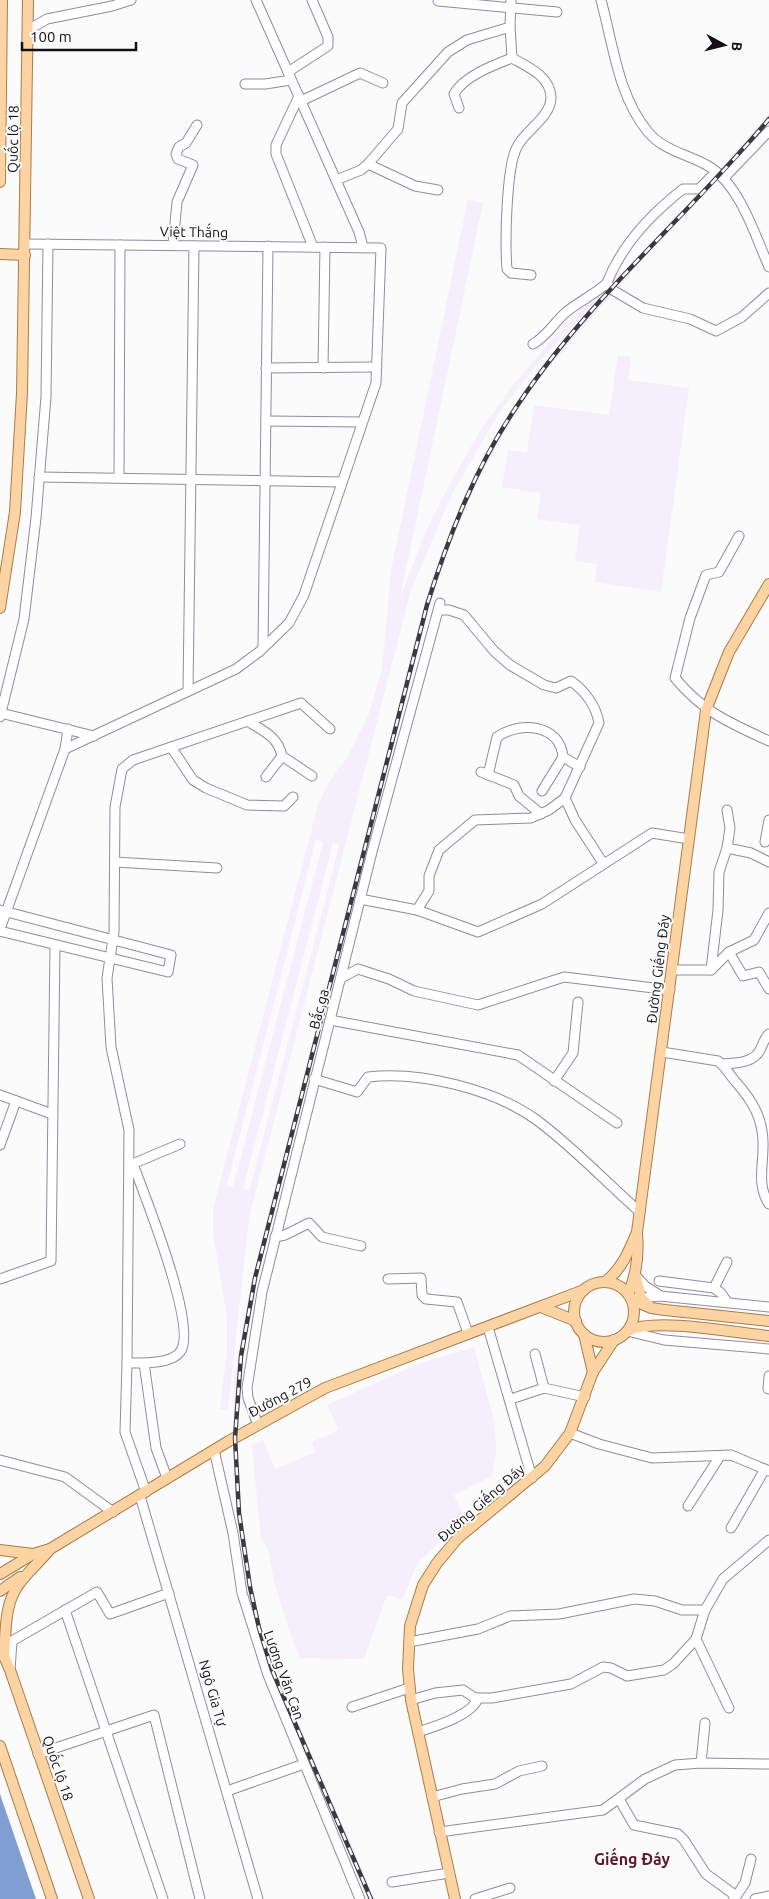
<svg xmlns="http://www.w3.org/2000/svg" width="769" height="1899" font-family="Ubuntu,sans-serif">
<rect width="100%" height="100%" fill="#fbfbfb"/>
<!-- built -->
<g fill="#f5eefc" fill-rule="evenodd">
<path d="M769 113V124L762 132 646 255 540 378 506 430 474 489 444 561 430 605 257 1278 244 1351 237 1428 241 1512 252 1585 261 1627 274 1668 375 1899H368L270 1670 256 1626 248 1586 237 1512 233 1450 234 1382 239 1349 252 1278 429 585 467 488 500 427 536 374 596 302 540 361 500 411 451 496 411 590 249 1218 228 1410 220 1409 227 1350V1317L213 1232V1209L318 805 328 784 347 758 368 716 382 670 391 571 468 199 483 203 400 598 427 529 445 493 480 431 514 384 565 324 642 253 713 177ZM316 840 323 842 320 854 233 1187 227 1185ZM333 843 339 845 324 905 252 1180 249 1190 243 1189Z"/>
<polygon points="618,355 631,357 628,380 689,388 661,592 595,582 597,564 575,561 580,525 537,519 541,493 502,487 508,450 527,452 534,405 609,415"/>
<polygon points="474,1347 495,1424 496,1451 492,1476 454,1495 465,1519 418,1562 402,1599 387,1595 364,1659 300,1658 289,1630 275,1585 268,1549 261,1539 252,1446 263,1440 275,1469 316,1452 312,1442 339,1430 327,1405 418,1364"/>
</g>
<!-- water -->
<polygon fill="#7f9fd2" points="0,1794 36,1899 0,1899"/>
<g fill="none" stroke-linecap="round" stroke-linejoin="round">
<!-- minor casing -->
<g stroke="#9588a2" stroke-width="11">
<g id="minor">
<polyline points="256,0 359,232 363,247"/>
<path d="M601 0C613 44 618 96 648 132 665 152 689 154 710 167 740 186 755 235 769 267"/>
<polyline points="438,1 557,12"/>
<polyline points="510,27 512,58"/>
<polyline points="28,30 47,19 112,6 131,0"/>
<path d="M512 58C528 67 550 76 551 97 551 118 525 130 517 147 506 167 505 244 507 269L511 273 531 275"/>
<polyline points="288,72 328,46 328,37 312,0"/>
<polyline points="245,84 265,84 291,80"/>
<polyline points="299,96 276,145 276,154 313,247"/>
<polyline points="301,101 360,73 383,83"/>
<path d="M459 108 454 94C464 76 494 65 512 58"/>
<polyline points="368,164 415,186 438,190"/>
<path d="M716 172 699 189H683C651 214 622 244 607 283L611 289 643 308 690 319 716 331 742 317 769 293"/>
<polyline points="724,178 769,131"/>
<polyline points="336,180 361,170 368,164 398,129 402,103 448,52 467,40 510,27 511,0"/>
<polyline points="25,244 381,248 376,383 304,595 289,623 259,652 236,669 65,749"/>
<polyline points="173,245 177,202 193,165 178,159 176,154 179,147 186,143 197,125"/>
<path d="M533 344C546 337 554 323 565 313 578 302 594 295 607 283"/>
<polyline points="266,368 377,367"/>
<polyline points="323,368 325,247"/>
<polyline points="266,421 362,422"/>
<polyline points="39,477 342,482"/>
<polyline points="119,478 120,245"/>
<path d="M739 536 719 572 706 575 690 618 675 678C703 712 730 723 769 741"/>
<polyline points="263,648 268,246"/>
<polyline points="188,691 194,246"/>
<polyline points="1,713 94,736"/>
<polyline points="0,717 24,619 36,518 46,397 48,244"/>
<path d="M247 721C264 731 278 737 282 756L312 776"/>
<polyline points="171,747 193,780 206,788 247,805 284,806 293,797"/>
<polyline points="481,772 514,785 519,796 541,814"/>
<path d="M488 775 497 737C520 721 560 724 563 757L580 767"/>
<polyline points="266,777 282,756"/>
<polyline points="542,791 563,757"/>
<polyline points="565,798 575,820 603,863"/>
<polyline points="765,842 769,820"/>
<polyline points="727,848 751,853 769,862"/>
<polyline points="115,862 217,868"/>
<polyline points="360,899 417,910 478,932 542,904 652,833 689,839"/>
<polyline points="0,910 171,955 168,972 0,931"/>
<path d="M417 910 429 891V876L439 850 475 820 531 818 549 810 565 798 599 723C596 706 585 691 571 681L556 688 544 685 510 665 494 651 464 615 449 610H440"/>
<polyline points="0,929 65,749 68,729"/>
<polyline points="729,952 743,976 759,972 769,989"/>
<polyline points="672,970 711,970 729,952 754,940 769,913"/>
<polyline points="711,970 718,910 719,872 727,848 730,828 727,810"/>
<polyline points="341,978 358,969 389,979 414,991 478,1005 564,977 670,990"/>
<polyline points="330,1020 518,1055 617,1123"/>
<path d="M662 1052 718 1061C725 1066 729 1074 735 1081 753 1101 764 1120 763 1147 763 1167 757 1186 769 1204"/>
<path d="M723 1064C737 1063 755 1063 761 1048 764 1042 764 1039 769 1034"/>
<path d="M314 1079 357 1092 368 1077C420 1071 495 1089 538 1121 574 1148 606 1182 640 1212"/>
<polyline points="554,1081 573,1053 578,1002"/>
<polyline points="0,1095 52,1114"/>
<polyline points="0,1145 16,1101"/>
<path d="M133 1164C144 1194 199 1329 180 1352 172 1362 155 1362 144 1363"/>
<polyline points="130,1165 180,1144"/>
<polyline points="275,1237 285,1235 309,1223 322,1237 361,1246"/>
<polyline points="636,1276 645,1286 659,1295"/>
<polyline points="0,1279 51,1261 55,945"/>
<polyline points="388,1279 421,1278 422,1295 426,1299 457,1302 468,1333"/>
<polyline points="659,1281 714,1288 721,1293 727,1302"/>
<polyline points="714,1288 727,1262"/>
<polyline points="635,1299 660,1296 769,1307"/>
<polyline points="488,1327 532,1478"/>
<polyline points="627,1331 664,1340 769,1349"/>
<polyline points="535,1354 544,1388"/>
<polyline points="127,1363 125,1432 146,1492"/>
<polyline points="768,1389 769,1376"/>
<polyline points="511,1399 544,1388 585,1397"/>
<polyline points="258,1425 248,1398 247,1388 262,1292 372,852 440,603"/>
<polyline points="570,1433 599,1444 652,1458 731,1455 769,1471"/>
<polyline points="214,1450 233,1533 242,1593 268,1675 360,1899"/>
<polyline points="0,1460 65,1477 113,1512"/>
<polyline points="167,1478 156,1448 144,1363 127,1363 129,1130 111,1047 107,978 114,932 115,807 122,769 133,760 301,703 330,729"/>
<polyline points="140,1496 258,1899"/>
<polyline points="688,1506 720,1456"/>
<polyline points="731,1528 765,1469"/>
<polyline points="65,1610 163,1899"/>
<polyline points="696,1639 729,1708"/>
<polyline points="409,1642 478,1629 510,1616 559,1614 634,1599 655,1601 682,1610 705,1610"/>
<polyline points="10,1670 12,1641 97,1592 110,1614 169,1593"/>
<polyline points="411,1700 435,1693 463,1690 475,1698 492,1698 571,1684 603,1667 611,1668 627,1676 664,1670 673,1664 696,1639 705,1610 723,1579 769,1540"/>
<polyline points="352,1707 409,1688"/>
<path d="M418 1732C434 1727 473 1715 478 1698"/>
<polyline points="38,1754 154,1715 200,1899"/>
<polyline points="701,1763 705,1723"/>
<polyline points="227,1791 304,1764"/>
<polyline points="432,1797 462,1789 495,1784 519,1771 542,1766"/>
<polyline points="619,1799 634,1825 678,1834 684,1840 706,1874 732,1893 735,1899"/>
<polyline points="439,1832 603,1810 645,1779 675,1765 701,1763 769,1764"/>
<polyline points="392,1882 449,1873"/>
<polyline points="735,1898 745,1883 751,1859"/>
<polyline points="475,1899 510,1888"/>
<polyline points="755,1899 769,1896"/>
</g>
</g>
<!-- major casing -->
<g stroke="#a97c4a" stroke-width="12">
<g id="major">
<polyline points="0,182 2,0"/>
<polyline points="0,254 25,255"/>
<polyline points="0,608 15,512 22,393 28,0"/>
<polyline points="636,1277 641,1298 649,1306"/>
<path d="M605 1282C622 1269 629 1251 637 1232L706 710 729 652 769 584"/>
<circle cx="604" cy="1312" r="30"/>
<path d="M628 1294C637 1274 639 1255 637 1233"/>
<polyline points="632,1300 651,1308 665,1310 769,1321"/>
<polyline points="541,1307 576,1321"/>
<path d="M628 1331C655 1317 736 1333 769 1336"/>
<polyline points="584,1334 593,1372"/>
<polyline points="0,1550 33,1554"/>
<polyline points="0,1574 33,1554 50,1549 229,1441 325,1388 584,1290"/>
<polyline points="0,1591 20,1577"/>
<polyline points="0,1647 10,1670 89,1899"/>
<path d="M4 1656C6 1633 4 1607 17 1587 25 1574 40 1562 50 1549"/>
<polyline points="0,1746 52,1899"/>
<polyline points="455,1899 411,1700 408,1669 410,1626 423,1585 437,1563 458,1538 545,1466 570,1433 593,1372 614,1340"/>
</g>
</g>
<!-- minor -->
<use href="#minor" stroke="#fff" stroke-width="9"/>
<!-- major -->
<use href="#major" stroke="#fcd4a3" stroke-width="10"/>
<!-- rail casing -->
<g stroke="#3c3840" stroke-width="4.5">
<path id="rail" d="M371 1899 272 1670 259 1628 250 1587 239 1513 235 1438 241 1356 255 1278 427 605C449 535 476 466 517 406 588 299 687 217 769 119"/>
</g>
<!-- rail -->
<use href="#rail" stroke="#fbfbfb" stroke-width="2.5" stroke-dasharray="8" stroke-linecap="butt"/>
</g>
<g text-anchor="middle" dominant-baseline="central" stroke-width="4" stroke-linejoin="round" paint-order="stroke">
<!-- street labels -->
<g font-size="14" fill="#130e17" stroke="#fbfbfb">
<text transform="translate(13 139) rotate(-89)">Quốc lộ 18</text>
<text transform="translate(194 232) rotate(1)">Việt Thắng</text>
<text transform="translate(658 969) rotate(-83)">Đường Giếng Đáy</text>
<text transform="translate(319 1009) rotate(-75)">Bắc ga</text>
<text transform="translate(280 1397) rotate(-28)">Đường 279</text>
<text transform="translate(481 1503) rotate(-41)">Đường Giếng Đáy</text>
<text transform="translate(284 1675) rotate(70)">Lương Văn Can</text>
<text transform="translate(213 1693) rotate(74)">Ngô Gia Tự</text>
<text transform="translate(58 1768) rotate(71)">Quốc lộ 18</text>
</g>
<!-- quarter labels -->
<g font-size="16" font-weight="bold" fill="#5d1827" stroke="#fbfbfb">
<text x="632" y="1859">Giếng Đáy</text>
</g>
</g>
<!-- north arrow -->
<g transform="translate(724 45) rotate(97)" stroke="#fbfbfb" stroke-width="4" paint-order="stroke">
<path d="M0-4L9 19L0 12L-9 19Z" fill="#130e17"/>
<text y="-8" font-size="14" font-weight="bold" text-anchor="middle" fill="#130e17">B</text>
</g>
<!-- scale -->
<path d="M22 42v8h114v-8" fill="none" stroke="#130e17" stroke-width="2.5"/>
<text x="30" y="42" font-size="15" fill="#130e17" stroke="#fbfbfb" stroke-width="4" paint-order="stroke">100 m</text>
</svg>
